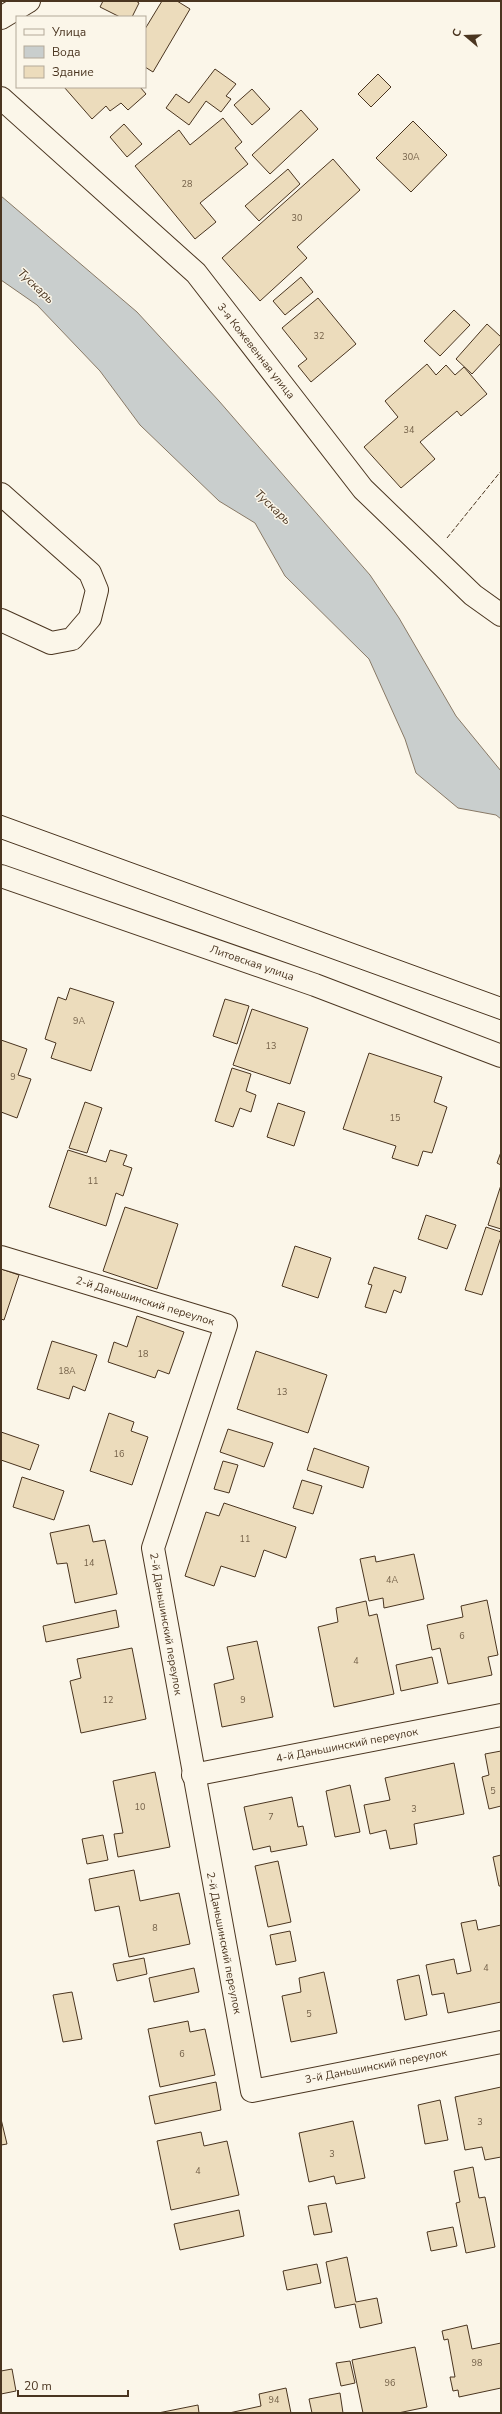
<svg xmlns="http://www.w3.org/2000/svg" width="502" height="2414" font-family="'Nunito Sans',sans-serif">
<rect width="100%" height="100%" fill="#fbf6e9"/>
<!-- water -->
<polygon fill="#c9cecd" stroke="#887966" points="1,196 137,312 219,401 370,575 399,618 456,716 501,771 501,819 496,815 458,808 416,773 405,739 369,659 285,576 255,523 219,501 140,425 100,371 37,305 1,280"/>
<!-- building -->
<g fill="#ecdcbc" stroke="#4a3520">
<polygon points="103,1 136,1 139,3 132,17 120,17 100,7"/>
<polygon points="162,1 177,1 190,9 153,72 145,67 145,29"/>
<polygon points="215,69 236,84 226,96 231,99 221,112 206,101 189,125 166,108 176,94 189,103"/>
<polygon points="378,74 391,87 371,107 358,94"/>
<polygon points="64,87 140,87 146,94 128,110 121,103 110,111 106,106 92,119"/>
<polygon points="252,89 270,109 252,125 234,105"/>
<polygon points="301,110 318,129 270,174 252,155"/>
<polygon points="223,118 242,142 235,148 248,164 200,203 216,222 195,239 135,166 179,130 190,145"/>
<polygon points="413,121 447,155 411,192 376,158"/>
<polygon points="124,124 142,144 127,157 110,137"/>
<polygon points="333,159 360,190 297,247 307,258 260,301 222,258"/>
<polygon points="288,169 300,184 259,221 245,206"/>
<polygon points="301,277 313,292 285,315 273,301"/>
<polygon points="318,298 356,344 311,382 298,366 307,359 282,328"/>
<polygon points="454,310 470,325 440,356 424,341"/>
<polygon points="487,324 501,337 501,343 472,374 456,359"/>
<polygon points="427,364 436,375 446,365 455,375 464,367 487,394 461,416 457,411 420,442 435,459 401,488 364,447 398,417 385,401"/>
<polygon points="70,988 114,1002 91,1071 51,1058 56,1043 45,1039 58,997 66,1000"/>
<polygon points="225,999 249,1006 237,1044 213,1036"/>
<polygon points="252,1009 308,1028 290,1084 233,1065"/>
<polygon points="1,1040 27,1049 18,1075 31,1079 17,1118 1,1112"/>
<polygon points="369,1053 442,1077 434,1102 447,1107 432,1153 423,1151 418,1166 392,1158 396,1146 343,1129"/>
<polygon points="232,1068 251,1074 246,1091 256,1095 251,1112 240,1108 233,1127 215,1121"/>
<polygon points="85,1102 102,1108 87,1153 69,1148"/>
<polygon points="278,1103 305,1112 294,1146 267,1137"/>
<polygon points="68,1150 106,1162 110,1150 127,1155 123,1165 132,1168 123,1196 116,1193 106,1226 49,1207"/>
<polygon points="501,1152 501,1165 497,1163"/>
<polygon points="501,1185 501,1229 488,1225"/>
<polygon points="125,1207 178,1224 157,1289 103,1271"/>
<polygon points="426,1215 456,1225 447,1249 418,1239"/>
<polygon points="486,1227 501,1232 501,1237 482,1295 465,1290"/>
<polygon points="295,1246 331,1258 318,1298 282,1286"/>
<polygon points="374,1267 406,1277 401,1293 394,1290 386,1313 365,1307 372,1285 368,1284"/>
<polygon points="1,1269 19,1275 4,1320 1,1319"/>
<polygon points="137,1316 184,1332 169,1374 158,1370 155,1378 108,1362 114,1342 127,1347"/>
<polygon points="52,1341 97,1355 85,1391 73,1386 69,1399 37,1389"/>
<polygon points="256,1351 327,1375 308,1433 237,1409"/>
<polygon points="109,1413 134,1422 131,1431 148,1437 132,1485 90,1471"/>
<polygon points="228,1429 273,1443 264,1467 220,1452"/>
<polygon points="1,1432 39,1445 30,1470 1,1460"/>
<polygon points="314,1448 369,1467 363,1488 307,1470"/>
<polygon points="223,1461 238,1465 229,1493 214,1489"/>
<polygon points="22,1477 64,1491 54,1520 13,1507"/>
<polygon points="302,1480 322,1486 313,1514 293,1508"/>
<polygon points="224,1503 296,1527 286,1558 264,1550 255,1577 221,1566 214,1586 185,1576 206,1512 219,1516"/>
<polygon points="89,1525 93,1542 105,1540 117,1594 75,1603 67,1563 57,1564 50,1533"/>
<polygon points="414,1554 424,1599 384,1608 383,1598 369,1601 360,1559 375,1556 376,1562"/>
<polygon points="487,1600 498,1655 488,1657 492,1675 448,1684 440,1648 432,1650 427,1625 463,1617 461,1606"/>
<polygon points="366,1601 369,1616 377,1614 394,1694 334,1707 318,1627 338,1622 336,1608"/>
<polygon points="116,1610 119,1627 46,1642 43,1626"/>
<polygon points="257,1641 273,1717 222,1727 214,1684 234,1679 227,1647"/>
<polygon points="132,1648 146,1719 81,1733 70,1681 81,1678 77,1659"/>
<polygon points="432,1657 438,1683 401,1691 396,1665"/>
<polygon points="501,1751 501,1806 489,1809 482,1777 489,1775 485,1754"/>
<polygon points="454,1763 464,1814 414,1824 417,1844 390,1849 386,1830 370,1834 364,1805 390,1800 385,1778"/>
<polygon points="155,1772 170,1847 118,1857 114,1834 123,1833 113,1781"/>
<polygon points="350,1785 360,1832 335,1837 326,1791"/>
<polygon points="292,1797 298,1827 303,1826 307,1845 271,1852 270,1846 253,1850 244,1807"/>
<polygon points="103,1835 108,1860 87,1864 82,1839"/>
<polygon points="501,1855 501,1886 499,1886 493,1857"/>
<polygon points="278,1861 291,1922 268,1927 255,1866"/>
<polygon points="134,1870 140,1901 179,1893 190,1944 129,1957 119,1906 95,1911 89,1879"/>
<polygon points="476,1920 478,1930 501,1925 501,2002 448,2013 444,1993 432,1995 426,1965 454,1959 457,1974 471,1971 461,1923"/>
<polygon points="290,1931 296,1961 276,1965 270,1935"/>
<polygon points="144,1958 147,1974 117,1981 113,1964"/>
<polygon points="194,1968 199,1992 154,2002 149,1978"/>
<polygon points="324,1972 337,2033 291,2042 282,1996 301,1992 299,1978"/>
<polygon points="419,1975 427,2015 405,2020 397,1980"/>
<polygon points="72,1992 82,2039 63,2042 53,1995"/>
<polygon points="188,2021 190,2032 205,2029 215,2075 160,2087 148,2029"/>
<polygon points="216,2082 221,2110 155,2124 149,2096"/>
<polygon points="501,2087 501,2157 485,2160 482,2147 465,2150 455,2097"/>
<polygon points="440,2100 448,2140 425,2144 418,2105"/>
<polygon points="1,2119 7,2144 1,2145"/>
<polygon points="353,2121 365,2178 336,2184 334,2176 309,2182 299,2133"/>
<polygon points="201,2132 204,2146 227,2141 239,2195 171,2210 157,2141"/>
<polygon points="473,2167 479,2198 485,2197 495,2247 466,2253 456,2203 460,2202 454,2171"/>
<polygon points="326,2203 332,2232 314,2235 308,2206"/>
<polygon points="239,2210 244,2236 180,2250 174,2224"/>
<polygon points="453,2227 457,2246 431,2251 427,2232"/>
<polygon points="347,2257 356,2302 377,2298 382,2323 360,2328 355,2304 335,2308 326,2262"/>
<polygon points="317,2264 321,2283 287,2290 283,2271"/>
<polygon points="467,2325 472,2349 501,2343 501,2388 459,2397 458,2390 453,2391 450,2377 455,2377 448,2339 444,2340 442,2331"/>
<polygon points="415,2347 427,2407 398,2413 363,2413 352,2360"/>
<polygon points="350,2361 355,2383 341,2386 336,2363"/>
<polygon points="12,2369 16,2391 1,2394 1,2371"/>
<polygon points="286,2388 291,2413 229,2413 261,2406 259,2394"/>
<polygon points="340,2393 343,2413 312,2413 309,2399"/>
<polygon points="198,2405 199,2413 158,2413"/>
</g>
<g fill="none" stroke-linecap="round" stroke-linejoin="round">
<!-- minor casing -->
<g stroke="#4a3520" stroke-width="24">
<g id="minor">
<polyline points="1,18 29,1"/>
<polyline points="1,98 196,273 363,489 473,595 501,615"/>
<polyline points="1,494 90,573 97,590 90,618 72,639 51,643 1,620"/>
<polyline points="1,1257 226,1325 153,1548 252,2091 501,2042"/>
<polyline points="193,1775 501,1715"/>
</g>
</g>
<!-- major casing -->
<g stroke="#4a3520" stroke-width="24">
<polyline id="major" points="1,876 315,985 501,1056"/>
</g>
<!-- minor -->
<use href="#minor" stroke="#fbf6e9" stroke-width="22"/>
<!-- major -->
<use href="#major" stroke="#fbf6e9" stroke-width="22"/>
<!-- tram -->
<g stroke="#4a3520" stroke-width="1">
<polyline points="1,815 501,997"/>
<polyline points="1,839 501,1020"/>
</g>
<!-- fence -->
<polyline stroke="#4a3520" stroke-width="1" stroke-dasharray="5 2" stroke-linecap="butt" points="447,538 501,471"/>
</g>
<g text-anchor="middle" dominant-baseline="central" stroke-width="3" stroke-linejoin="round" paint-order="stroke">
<!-- number labels -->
<g font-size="9" fill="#725f47">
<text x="411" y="157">30А</text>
<text x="187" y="184">28</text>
<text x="297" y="218">30</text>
<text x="319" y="336">32</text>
<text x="409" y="430">34</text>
<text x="79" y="1021">9А</text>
<text x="271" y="1046">13</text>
<text x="13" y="1077">9</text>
<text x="395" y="1118">15</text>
<text x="93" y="1181">11</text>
<text x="143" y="1354">18</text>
<text x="67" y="1371">18А</text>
<text x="282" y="1392">13</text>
<text x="119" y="1454">16</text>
<text x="245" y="1539">11</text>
<text x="89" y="1563">14</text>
<text x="392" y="1580">4А</text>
<text x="462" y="1636">6</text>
<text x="356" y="1661">4</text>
<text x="108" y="1700">12</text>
<text x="243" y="1700">9</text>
<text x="493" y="1791">5</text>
<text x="140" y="1807">10</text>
<text x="414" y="1809">3</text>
<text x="271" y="1817">7</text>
<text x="155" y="1928">8</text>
<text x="486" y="1968">4</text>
<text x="309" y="2014">5</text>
<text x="182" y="2054">6</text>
<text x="480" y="2122">3</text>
<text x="332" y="2154">3</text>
<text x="198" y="2171">4</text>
<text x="477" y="2363">98</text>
<text x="390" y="2383">96</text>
<text x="274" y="2400">94</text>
</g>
<!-- street labels -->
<g font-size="11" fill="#4a3520" stroke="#fbf6e9">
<text transform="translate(256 351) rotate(52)">3-я Кожевенная улица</text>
<text transform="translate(252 963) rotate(19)">Литовская улица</text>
<text transform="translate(145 1301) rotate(17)">2-й Даньшинский переулок</text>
<text transform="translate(166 1624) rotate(80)">2-й Даньшинский переулок</text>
<text transform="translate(347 1745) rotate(-11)">4-й Даньшинский переулок</text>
<text transform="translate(224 1943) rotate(79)">2-й Даньшинский переулок</text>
<text transform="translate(376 2066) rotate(-11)">3-й Даньшинский переулок</text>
</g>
<!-- water labels -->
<g font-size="12" font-style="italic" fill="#4a3520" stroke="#fbf6e9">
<text transform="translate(36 286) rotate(43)">Тускарь</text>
<text transform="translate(273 507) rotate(43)">Тускарь</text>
</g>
</g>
<!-- border -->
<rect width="502" height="2414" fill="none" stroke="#4a3520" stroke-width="4"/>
<!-- legend -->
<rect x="16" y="16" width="130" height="72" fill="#fbf6e9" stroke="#b4a999"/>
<rect x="24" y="29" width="20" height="6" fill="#fbf6e9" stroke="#b4a999"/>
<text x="52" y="36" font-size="12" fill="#4a3520">Улица</text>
<rect x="24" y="46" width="20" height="12" fill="#c9cecd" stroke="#b4a999"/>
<text x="52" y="56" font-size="12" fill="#4a3520">Вода</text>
<rect x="24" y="66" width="20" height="12" fill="#ecdcbc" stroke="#b4a999"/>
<text x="52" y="76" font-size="12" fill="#4a3520">Здание</text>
<!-- north arrow -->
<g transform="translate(466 36) rotate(289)" stroke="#fbf6e9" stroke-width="3" paint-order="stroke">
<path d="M0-3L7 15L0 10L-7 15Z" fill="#4a3520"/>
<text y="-6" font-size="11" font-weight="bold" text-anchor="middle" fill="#4a3520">С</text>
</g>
<!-- scale -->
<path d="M18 2390v6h110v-6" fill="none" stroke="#4a3520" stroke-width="2"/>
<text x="24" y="2390" font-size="12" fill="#4a3520" stroke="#fbf6e9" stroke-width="3" paint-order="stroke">20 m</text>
</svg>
